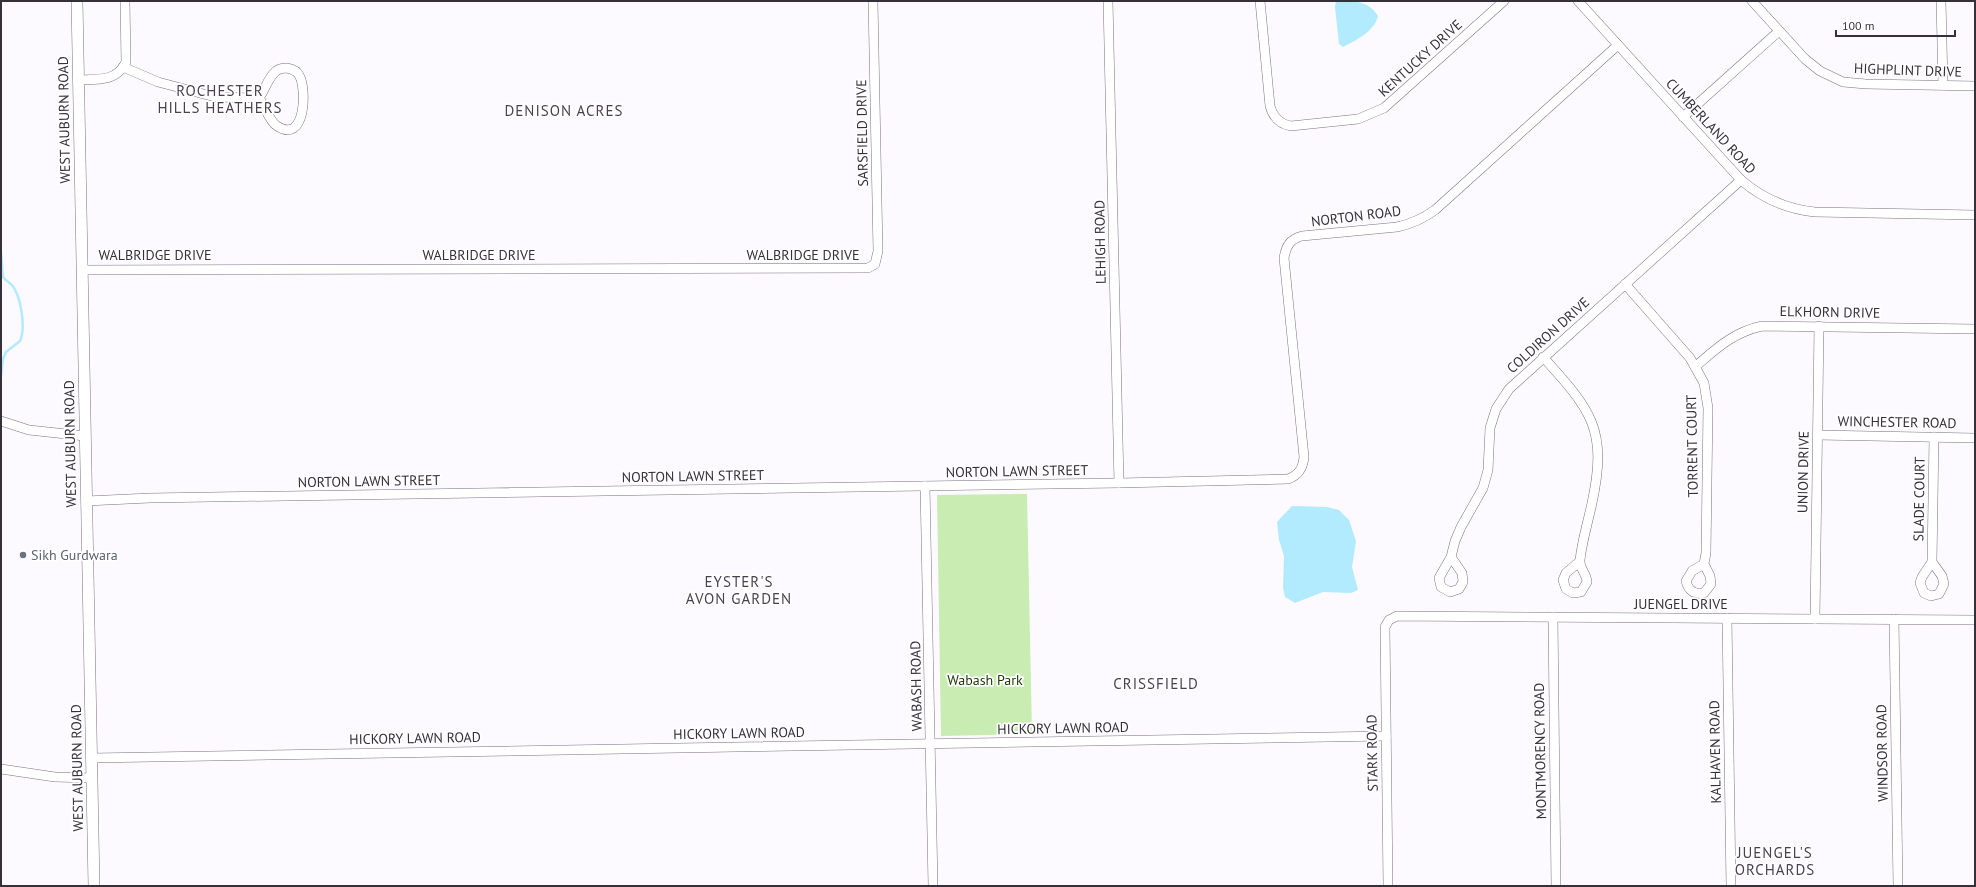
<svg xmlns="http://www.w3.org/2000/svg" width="1976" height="887" font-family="'PT Sans',sans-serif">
<rect width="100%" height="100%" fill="#fcfafe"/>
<!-- green -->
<polygon fill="#c8ecb1" points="1027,494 1032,734 941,736 937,495"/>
<!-- water -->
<g fill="#b2ebfe">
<path d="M1336 1C1354 1 1368 0 1378 16 1374 32 1356 40 1343 47L1339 44 1335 7Z"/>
<polygon points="1292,506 1327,507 1339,510 1349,520 1356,541 1352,567 1358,590 1351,593 1323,592 1295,603 1285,597 1283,588 1284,556 1279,540 1277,522"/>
</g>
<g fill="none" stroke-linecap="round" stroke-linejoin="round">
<!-- stream -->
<path stroke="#b2ebfe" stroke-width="2.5" d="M1 252 3 277C5 280 9 282 12 285 21 296 26 328 20 341L6 352 3 359 1 375"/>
<!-- minor casing -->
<g stroke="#7c7185" stroke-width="10">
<g id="minor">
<polyline points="1108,1 1119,483"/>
<path d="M1260 1 1270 106C1273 117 1279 124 1291 126L1358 119 1384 108 1504 1"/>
<path d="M1578 1 1741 180C1763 199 1786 209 1815 212L1975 215"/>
<polyline points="1752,1 1805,59 1820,71 1843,82 1866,84 1975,86"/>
<polyline points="1941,1 1943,85"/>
<path d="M123 67 158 82 215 97 259 98C265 106 269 121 277 126 306 145 307 88 299 75 297 71 292 69 287 68 283 68 278 69 275 72 268 78 265 90 259 98"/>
<path d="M78 80C97 79 117 82 126 62L125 1"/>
<polyline points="1683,117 1779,31"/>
<polyline points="82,270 868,268 875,264 878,251 873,1"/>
<path d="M1625 284 1690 358 1704 383 1708 408 1706 553 1704 564 1692 571 1686 581C1688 590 1694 595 1704 593L1711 584 1710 576 1704 564"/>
<path d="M1543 357C1591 410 1608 429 1592 503 1588 522 1582 541 1580 560 1579 568 1587 574 1587 582L1581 592 1573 593 1566 589 1563 580 1566 573 1579 562"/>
<path d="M1696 366C1717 348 1734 332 1762 326L1975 329"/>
<polyline points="1,421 29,430 85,436"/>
<polyline points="1818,435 1975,438"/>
<polyline points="925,486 933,886"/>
<path d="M86 501 150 498 1119 483 1288 479C1299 475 1303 468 1304 457L1284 258C1286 246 1290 239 1302 236L1397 227C1411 224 1424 218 1435 210L1618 45"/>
<polyline points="1451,557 1462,573 1463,582 1459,589 1450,592 1441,587 1439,578 1451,557 1455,541 1461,527 1483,488 1488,470 1490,428 1496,409 1509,389 1741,180"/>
<polyline points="1932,562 1922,577 1920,583 1924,593 1931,596 1939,594 1944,584 1942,576 1932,562 1934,437"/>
<polyline points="1553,617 1556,886"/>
<polyline points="1727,618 1731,886"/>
<polyline points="1815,619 1819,326"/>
<polyline points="1894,619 1898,886"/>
<polyline points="92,758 1386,736"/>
<polyline points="1,769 55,777 92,778"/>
<polyline points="1388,886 1385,627 1389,620 1397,616 1975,620"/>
</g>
</g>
<!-- major casing -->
<g stroke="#7c7185" stroke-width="12">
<polyline id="major" points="77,1 94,886"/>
</g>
<!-- minor -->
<use href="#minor" stroke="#fff" stroke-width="9"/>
<!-- major -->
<use href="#major" stroke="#fff" stroke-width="11"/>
</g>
<!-- markers -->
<circle fill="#6b7280" stroke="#fff" stroke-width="1.5" cx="23" cy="555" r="4"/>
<g text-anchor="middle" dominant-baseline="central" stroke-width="3.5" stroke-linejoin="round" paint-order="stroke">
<!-- street labels -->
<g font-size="14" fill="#353039" stroke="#fff">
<text transform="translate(1420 58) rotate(-42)">KENTUCKY DRIVE</text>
<text transform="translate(1908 70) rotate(2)">HIGHPLINT DRIVE</text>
<text transform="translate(64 120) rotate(-91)">WEST AUBURN ROAD</text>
<text transform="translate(1711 126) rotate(47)">CUMBERLAND ROAD</text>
<text transform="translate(862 133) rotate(-91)">SARSFIELD DRIVE</text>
<text transform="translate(1356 216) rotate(-7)">NORTON ROAD</text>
<text transform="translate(1100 242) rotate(-91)">LEHIGH ROAD</text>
<text x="155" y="255">WALBRIDGE DRIVE</text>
<text x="479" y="255">WALBRIDGE DRIVE</text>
<text x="803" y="255">WALBRIDGE DRIVE</text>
<text transform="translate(1830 312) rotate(1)">ELKHORN DRIVE</text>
<text transform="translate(1548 335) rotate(-42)">COLDIRON DRIVE</text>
<text transform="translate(1897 422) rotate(1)">WINCHESTER ROAD</text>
<text transform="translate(70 444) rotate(-91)">WEST AUBURN ROAD</text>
<text transform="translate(1692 446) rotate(-91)">TORRENT COURT</text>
<text transform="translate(1017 471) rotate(-1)">NORTON LAWN STREET</text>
<text transform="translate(1803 472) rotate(-89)">UNION DRIVE</text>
<text transform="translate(693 476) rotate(-1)">NORTON LAWN STREET</text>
<text transform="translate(369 481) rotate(-1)">NORTON LAWN STREET</text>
<text transform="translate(1919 499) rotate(-89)">SLADE COURT</text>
<text x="1681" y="604">JUENGEL DRIVE</text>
<text transform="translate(916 686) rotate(-91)">WABASH ROAD</text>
<text transform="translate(1063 728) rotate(-1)">HICKORY LAWN ROAD</text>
<text transform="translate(739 733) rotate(-1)">HICKORY LAWN ROAD</text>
<text transform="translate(415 738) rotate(-1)">HICKORY LAWN ROAD</text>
<text transform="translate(1540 751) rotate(-91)">MONTMORENCY ROAD</text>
<text transform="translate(1715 752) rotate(-91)">KALHAVEN ROAD</text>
<text transform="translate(1372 753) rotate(-91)">STARK ROAD</text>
<text transform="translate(1882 753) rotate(-91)">WINDSOR ROAD</text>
<text transform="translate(77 768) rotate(-91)">WEST AUBURN ROAD</text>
</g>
<!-- worship labels -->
<g font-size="14" fill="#5b616d" stroke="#fff" text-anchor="start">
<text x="31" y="555">Sikh Gurdwara</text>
</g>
<!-- park labels -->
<g font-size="14" fill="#1c3603" stroke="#fff">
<text x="985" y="680">Wabash Park</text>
</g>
<!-- neighbourhood labels -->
<g font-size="15" letter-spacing="1" fill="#493f50" stroke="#fff">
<text x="220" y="90">ROCHESTER<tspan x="220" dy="17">HILLS HEATHERS</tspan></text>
<text x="564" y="110">DENISON ACRES</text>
<text x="739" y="581">EYSTER'S<tspan x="739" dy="17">AVON GARDEN</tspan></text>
<text x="1156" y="683">CRISSFIELD</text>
<text x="1775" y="852">JUENGEL'S<tspan x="1775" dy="17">ORCHARDS</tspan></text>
</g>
</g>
<!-- border -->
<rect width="1976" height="887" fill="none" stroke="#353039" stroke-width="4"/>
<!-- scale -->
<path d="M1836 30v6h119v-6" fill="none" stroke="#353039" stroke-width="2"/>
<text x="1842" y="30" font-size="12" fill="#353039" stroke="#ffffff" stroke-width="3" paint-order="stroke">100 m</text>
</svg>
